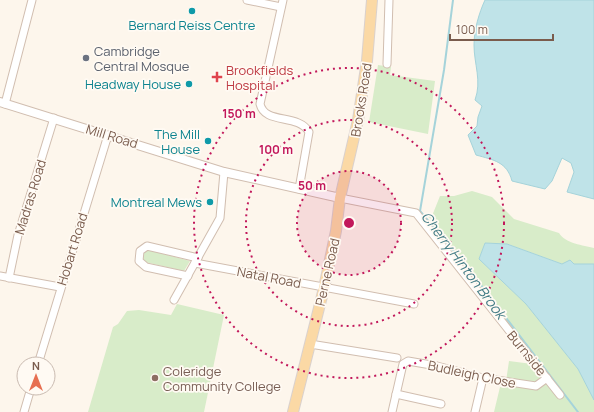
<svg xmlns="http://www.w3.org/2000/svg" width="594" height="412" font-family="Manrope,sans-serif">
<rect width="100%" height="100%" fill="#fdf6ec"/>
<!-- green -->
<g fill="#d8ecc9">
<polygon points="378,65 391,67 390,75 435,81 428,134 369,122"/>
<path d="M472 191 492 197 514 219 559 233C566 244 583 245 594 248V264H562L507 244 485 243 479 259 526 304 578 369 594 400V412H494L500 387 505 388 509 361 532 364 539 362 437 236 428 220H433L424 214 432 216 440 196H454Z"/>
<polygon points="149,250 190,261 184,271 145,262 142,259 144,253"/>
<polygon points="177,304 224,315 204,412 88,412 113,327 118,324 127,311 139,310 171,315"/>
</g>
<!-- water -->
<g fill="#bfe3e8" stroke="#a5d3da">
<path d="M485 0H594V199L567 192 574 172 571 163 562 158 552 181 545 189 512 181C507 162 494 160 476 155L468 135 477 126 478 117 482 106 475 100C482 81 474 64 474 45 474 30 479 13 485 0Z"/>
<polygon points="485,243 507,244 562,264 570,260 574,264 594,264 594,400 578,369 526,304 479,259"/>
</g>
<g fill="none" stroke-linecap="round" stroke-linejoin="round">
<!-- stream -->
<polyline stroke="#a5d3da" stroke-width="2" points="453,0 444,70 420,211 471,272 578,412"/>
<!-- minor casing -->
<g stroke="#d1beb0" stroke-width="9">
<g id="minor">
<polyline points="247,0 281,7"/>
<path d="M283 0 260 104C265 125 298 113 309 132L299 189"/>
<polyline points="387,64 389,0"/>
<polyline points="5,104 32,0"/>
<polyline points="340,198 416,213 560,395"/>
<polyline points="195,263 414,304"/>
<polyline points="0,276 60,287"/>
<polyline points="188,276 146,267 139,261 140,251 147,246 198,258"/>
<polyline points="9,278 18,235 54,118"/>
<polyline points="174,300 220,218 224,172"/>
<polyline points="310,344 397,358"/>
<polyline points="38,364 108,135"/>
<polyline points="396,394 441,404"/>
<polyline points="24,412 31,388"/>
<polyline points="392,412 403,364 408,361 437,366 483,378 536,386 547,378"/>
<polyline points="475,412 483,378"/>
</g>
</g>
<!-- tertiary casing -->
<g stroke="#d1beb0" stroke-width="10">
<polyline id="tertiary" points="0,102 224,172 340,198"/>
</g>
<!-- primary casing -->
<g stroke="#dad1cd" stroke-width="12">
<polyline id="primary" points="293,412 324,288 336,231 340,198 358,120 367,61 372,0"/>
</g>
<!-- minor -->
<use href="#minor" stroke="#fff" stroke-width="7"/>
<!-- tertiary -->
<use href="#tertiary" stroke="#fff" stroke-width="8"/>
<!-- primary -->
<use href="#primary" stroke="#fbd9a5" stroke-width="10"/>
</g>
<!-- distance rings -->
<circle cx="349" cy="223" r="52" fill="#c2185b" fill-opacity=".12"/>
<g fill="none" stroke="#c2185b" stroke-width="2" stroke-dasharray="2 4">
<circle cx="349" cy="223" r="52"/>
<circle cx="349" cy="223" r="103"/>
<circle cx="349" cy="223" r="155"/>
</g>
<!-- markers -->
<g fill="#0f9aa8" stroke="#fffaf3" stroke-width="1.5">
<circle cx="192" cy="11" r="4"/>
<circle cx="189" cy="84" r="4"/>
<circle cx="208" cy="141" r="4"/>
<circle cx="210" cy="202" r="4"/>
</g>
<circle fill="#6b7280" stroke="#fffaf3" stroke-width="1.5" cx="86" cy="58" r="4"/>
<path fill="#e0444e" stroke="#fffaf3" stroke-width="1.5" d="M215 71h4v4h4v4h-4v4h-4v-4h-4v-4h4z"/>
<circle fill="#8d6e63" stroke="#fffaf3" stroke-width="1.5" cx="155" cy="378" r="4"/>
<g text-anchor="middle" dominant-baseline="central" stroke-width="3.5" stroke-linejoin="round" paint-order="stroke">
<!-- culture labels -->
<g font-size="13" fill="#0d838f" stroke="#fffaf3" text-anchor="end">
<text x="192" y="25" text-anchor="middle">Bernard Reiss Centre</text>
<text x="181" y="84">Headway House</text>
<text x="200" y="134">The Mill<tspan x="200" dy="15">House</tspan></text>
<text x="202" y="202">Montreal Mews</text>
</g>
<!-- worship labels -->
<g font-size="13" fill="#5b616d" stroke="#fffaf3" text-anchor="start">
<text x="94" y="51">Cambridge<tspan x="94" dy="15">Central Mosque</tspan></text>
</g>
<!-- health labels -->
<g font-size="13" fill="#be3a42" stroke="#fffaf3" text-anchor="start">
<text x="226" y="70">Brookfields<tspan x="226" dy="15">Hospital</tspan></text>
</g>
<!-- street labels -->
<g font-size="13" fill="#7a5c4d" stroke="#fffaf3">
<text transform="translate(361 100) rotate(-81)">Brooks Road</text>
<text transform="translate(112 136) rotate(17)">Mill Road</text>
<text transform="translate(30 197) rotate(-73)">Madras Road</text>
<text transform="translate(72 249) rotate(-73)">Hobart Road</text>
<text transform="translate(327 272) rotate(-77)">Perne Road</text>
<text transform="translate(269 277) rotate(11)">Natal Road</text>
<text transform="translate(527 353) rotate(51)">Burnside</text>
<text transform="translate(472 374) rotate(12)">Budleigh Close</text>
</g>
<!-- education labels -->
<g font-size="13" fill="#785e54" stroke="#fffaf3" text-anchor="start">
<text x="163" y="371">Coleridge<tspan x="163" dy="15">Community College</tspan></text>
</g>
<!-- water labels -->
<g font-size="14" font-style="italic" fill="#437c86" stroke="#fffaf3">
<text transform="translate(464 265) rotate(53)">Cherry Hinton Brook</text>
</g>
</g>
<circle cx="349" cy="223" r="6" fill="#c2185b" stroke="#fffaf3" stroke-width="2"/>
<g font-size="12" text-anchor="middle" font-weight="bold" fill="#c2185b" stroke="#fffaf3" stroke-width="3.5" stroke-linejoin="round" paint-order="stroke">
<text x="239" y="118">150 m</text>
<text x="276" y="154">100 m</text>
<text x="312" y="190">50 m</text>
</g>
<!-- north arrow -->
<g transform="translate(36 376)"><circle r="19" fill="#fffaf3" stroke="#cabbb1"/>
<path d="M0-3L7 15L0 10L-7 15Z" fill="#e76f51"/>
<text y="-6" font-size="11" font-weight="bold" text-anchor="middle" fill="#7a5c4d">N</text>
</g>
<!-- scale -->
<path d="M450 34v6h103v-6" fill="none" stroke="#7a5c4d" stroke-width="2"/>
<text x="456" y="34" font-size="12" fill="#7a5c4d" stroke="#fffaf3" stroke-width="3" paint-order="stroke">100 m</text>
</svg>
